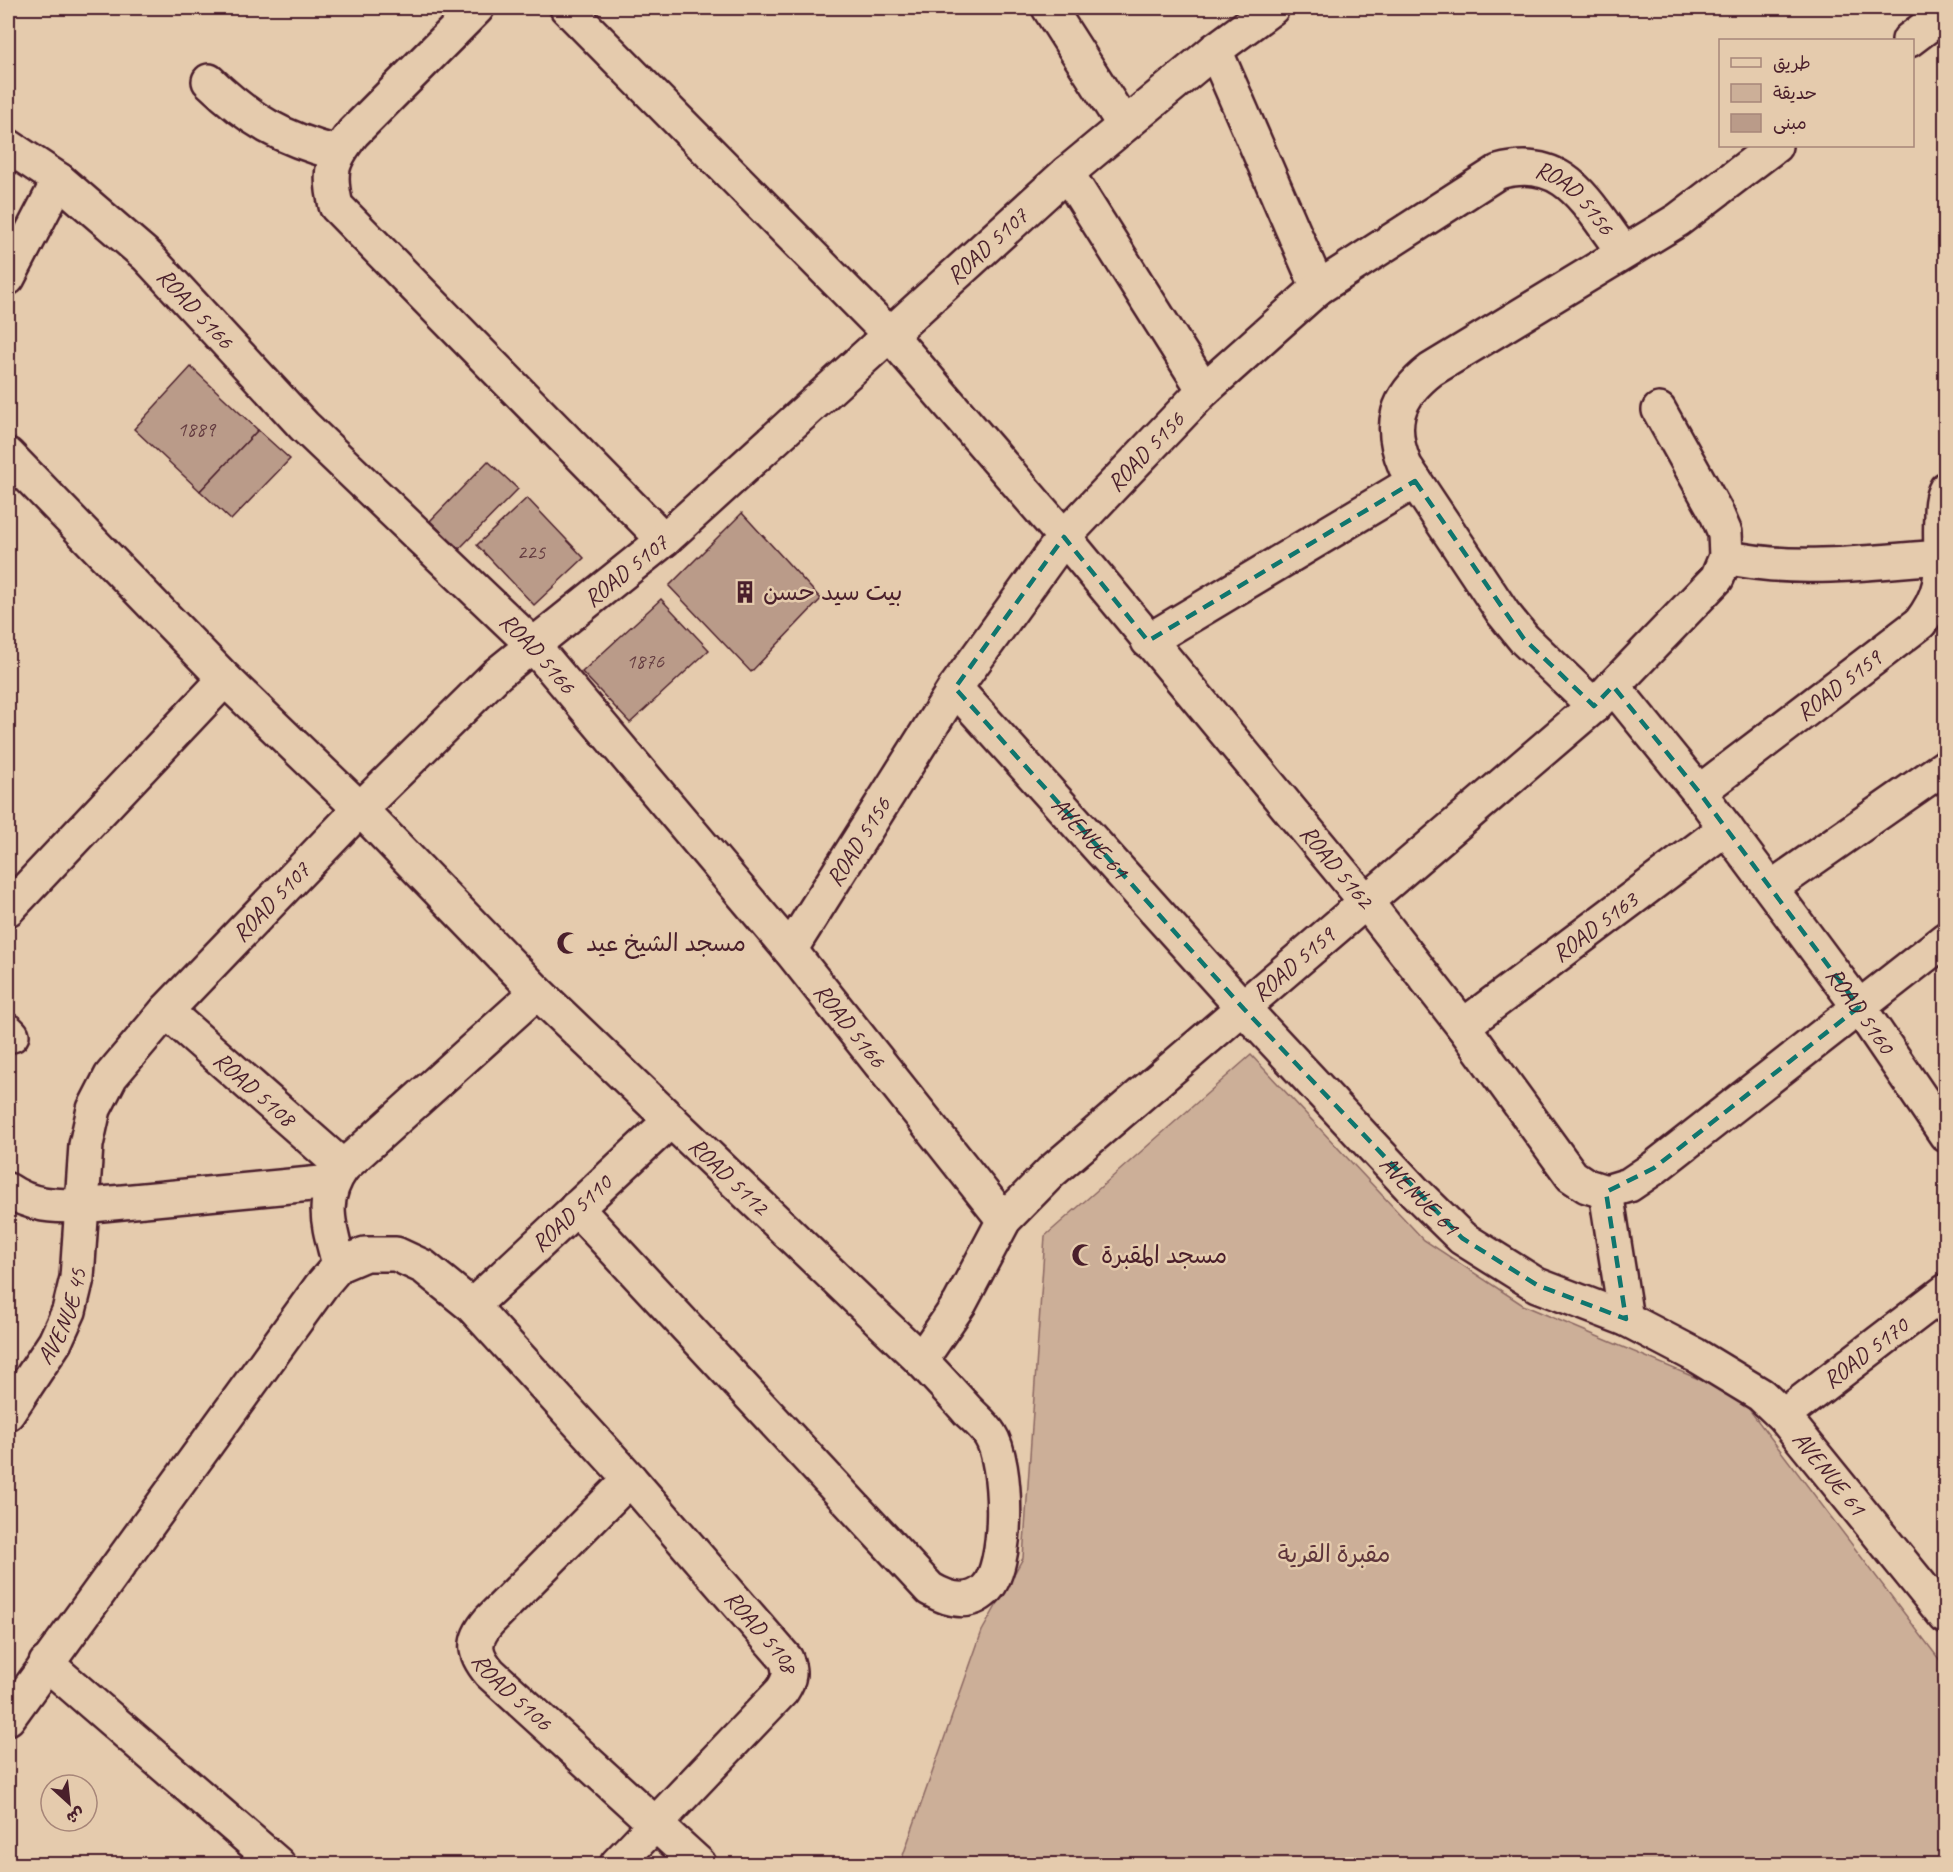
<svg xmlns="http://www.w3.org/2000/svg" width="1953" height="1872" font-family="Caveat,'Playpen Sans Arabic',sans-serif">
<rect width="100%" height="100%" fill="#e5cbad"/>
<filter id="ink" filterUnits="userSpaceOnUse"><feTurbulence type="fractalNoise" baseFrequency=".0167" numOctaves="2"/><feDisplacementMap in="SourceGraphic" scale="12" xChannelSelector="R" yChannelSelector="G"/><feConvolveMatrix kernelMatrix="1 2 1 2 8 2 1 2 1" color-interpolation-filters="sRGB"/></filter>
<g filter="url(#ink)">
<!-- green -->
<polygon fill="#ccaf98" stroke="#8b6762" stroke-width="1.5" points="1251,1055 1424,1240 1523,1305 1739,1396 1945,1667 1945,1864 900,1864 982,1631 1023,1558 1045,1236"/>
<!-- building -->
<g fill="#ba9b89" stroke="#4a1f2b" stroke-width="1.5">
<polygon points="191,367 258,430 200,491 134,429"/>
<polygon points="258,430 290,459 231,520 200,491"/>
<polygon points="488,461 518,489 459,549 430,521"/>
<polygon points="527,498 584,558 534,605 477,545"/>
<polygon points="742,513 821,599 751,672 669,586"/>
<polygon points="661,599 709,650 630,723 582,672"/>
</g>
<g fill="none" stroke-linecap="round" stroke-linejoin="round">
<!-- minor casing -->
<g stroke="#4a1f2b" stroke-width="38">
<g id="minor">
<path d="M477 8 353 133C331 161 328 172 336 206L664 540"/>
<path id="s1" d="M567 8 890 335 1064 537 1367 903 1463 1026 1572 1176 1587 1186 1606 1192"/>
<polyline points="1049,8 1124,125"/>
<polyline points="1909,40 1946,12"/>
<polyline points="1215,50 1318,288"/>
<path d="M209 81C249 120 283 139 337 153"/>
<path id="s2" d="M8 146 59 180 147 256 304 426 532 644 790 950 1004 1220"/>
<polyline points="1067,173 1204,390"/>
<polyline points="8,278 59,180"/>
<polyline points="8,455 225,679"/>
<path d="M1726 557C1796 573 1870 562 1941 557L1946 564"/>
<polyline points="1148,641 1415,481"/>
<path id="s3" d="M1613 686 1699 792 1859 1007 1946 1135"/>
<path id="s4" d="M955 688 1244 1009 1413 1190 1462 1238 1537 1285 1626 1319 1695 1355 1761 1395 1783 1416 1946 1617"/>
<path d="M1594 706 1524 639 1503 613 1405 466C1388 425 1396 397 1431 370L1678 220 1775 146"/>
<path id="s5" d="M1699 792 1920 623C1951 583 1938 562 1941 516 1941 507 1941 498 1946 489"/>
<polyline points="1771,888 1946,766"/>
<path id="s6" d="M8 909 225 679 360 809 537 992 921 1360"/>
<path id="s7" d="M790 950 955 688 1064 537 1204 390 1318 288 1498 172C1566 153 1587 205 1623 251"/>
<path id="s8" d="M166 1011 343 1167"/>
<path id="s9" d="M1463 1026 1726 828"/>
<polyline points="8,1031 12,1035"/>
<path d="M8 1190C31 1206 54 1206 81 1206L332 1182"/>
<polyline points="1606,1192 1629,1185 1654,1168 1946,939"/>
<polyline points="1606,1192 1626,1319"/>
<path id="s10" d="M576 1208 930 1589C947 1599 968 1606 985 1590 1010 1568 1008 1462 990 1435 985 1426 975 1418 968 1411 953 1394 937 1377 921 1360L960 1303 1004 1220 1051 1172 1594 706 1717 578 1726 557 1725 533 1716 512 1659 410"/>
<path d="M339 1265C330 1227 318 1202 343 1167L537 992"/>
<path id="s11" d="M472 1306 671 1120"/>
<path id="s12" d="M8 1413 55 1342 69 1311 77 1278 86 1145 94 1109 111 1076 166 1011 360 809 497 674 664 540 1067 173 1215 50 1272 8"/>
<path id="s13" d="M1783 1416 1946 1291"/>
<path id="s14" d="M630 1479 489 1621C472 1641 473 1653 490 1673L699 1864"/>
<polyline points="46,1663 278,1864"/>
<path id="s15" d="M8 1718 321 1286 339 1265 365 1254H396L424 1267 472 1306 630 1479 786 1659C791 1672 790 1679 782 1691L617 1864"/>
</g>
</g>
<!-- minor -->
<use href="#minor" stroke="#e5cbad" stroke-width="33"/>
</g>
</g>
<!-- marked area -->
<path fill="none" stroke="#0f766e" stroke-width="4.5" stroke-dasharray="12 8" stroke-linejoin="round" d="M1415 481 1524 639 1594 706 1613 686 1699 792 1859 1007 1654 1168 1606 1192 1626 1319 1537 1285 1462 1238 1244 1009 955 688 1064 537 1148 641Z"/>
<!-- icons -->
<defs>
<g id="building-bare" transform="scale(1.8)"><path d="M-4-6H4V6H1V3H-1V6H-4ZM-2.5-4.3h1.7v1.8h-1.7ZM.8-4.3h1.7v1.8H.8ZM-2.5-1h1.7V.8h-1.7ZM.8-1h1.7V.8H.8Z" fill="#4a1f2b" stroke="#e5cbad" stroke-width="2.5" paint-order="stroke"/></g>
<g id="mosque-bare" transform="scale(1.8)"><path d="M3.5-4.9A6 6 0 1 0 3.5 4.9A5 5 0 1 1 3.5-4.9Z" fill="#4a1f2b" stroke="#e5cbad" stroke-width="2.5" paint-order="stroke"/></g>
</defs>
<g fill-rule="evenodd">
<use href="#building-bare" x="745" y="592"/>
<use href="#mosque-bare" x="568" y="943"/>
<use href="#mosque-bare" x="1083" y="1255"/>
</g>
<g text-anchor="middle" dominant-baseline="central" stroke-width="5" stroke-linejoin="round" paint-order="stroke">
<!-- number labels -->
<g font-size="21" fill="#663e42">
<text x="196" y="429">1889</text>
<text x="531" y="552">225</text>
<text x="645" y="661">1876</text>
</g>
<!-- street labels -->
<g font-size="24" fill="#4a1f2b" stroke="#e5cbad">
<text stroke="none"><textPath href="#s7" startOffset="1154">ROAD 5156</textPath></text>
<text stroke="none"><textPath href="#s12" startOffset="1569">ROAD 5107</textPath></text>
<text stroke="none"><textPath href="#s2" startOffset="249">ROAD 5166</textPath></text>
<text stroke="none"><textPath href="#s7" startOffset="614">ROAD 5156</textPath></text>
<text stroke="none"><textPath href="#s12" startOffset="1083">ROAD 5107</textPath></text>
<text stroke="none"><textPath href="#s2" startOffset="735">ROAD 5166</textPath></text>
<text stroke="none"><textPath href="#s5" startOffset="176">ROAD 5159</textPath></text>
<text stroke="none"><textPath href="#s4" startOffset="202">AVENUE 61</textPath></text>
<text stroke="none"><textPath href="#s7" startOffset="128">ROAD 5156</textPath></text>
<text stroke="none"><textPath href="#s1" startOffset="1154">ROAD 5162</textPath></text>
<text stroke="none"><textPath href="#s12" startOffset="597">ROAD 5107</textPath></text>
<text stroke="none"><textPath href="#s9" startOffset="165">ROAD 5163</textPath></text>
<text stroke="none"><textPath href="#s10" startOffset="1392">ROAD 5159</textPath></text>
<text stroke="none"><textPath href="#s3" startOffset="408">ROAD 5160</textPath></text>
<text stroke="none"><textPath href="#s2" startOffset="1221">ROAD 5166</textPath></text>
<text stroke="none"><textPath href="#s8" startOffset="118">ROAD 5108</textPath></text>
<text stroke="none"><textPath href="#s6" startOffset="1024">ROAD 5112</textPath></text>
<text stroke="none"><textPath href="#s4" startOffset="688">AVENUE 61</textPath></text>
<text stroke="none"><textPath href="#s11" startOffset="136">ROAD 5110</textPath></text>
<text stroke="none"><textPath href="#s12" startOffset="112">AVENUE 45</textPath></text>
<text stroke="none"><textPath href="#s13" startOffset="104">ROAD 5170</textPath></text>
<text stroke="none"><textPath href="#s4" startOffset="1191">AVENUE 61</textPath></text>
<text stroke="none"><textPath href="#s15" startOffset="1149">ROAD 5108</textPath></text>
<text stroke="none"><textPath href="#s14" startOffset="288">ROAD 5106</textPath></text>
</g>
<!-- poi labels -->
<g font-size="24" fill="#4a1f2b" stroke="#e5cbad" text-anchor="start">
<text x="763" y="592">بيت سيد حسن</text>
<text x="586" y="943">مسجد الشيخ عيد</text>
<text x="1101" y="1255">مسجد المقبرة</text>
</g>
<!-- park labels -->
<g font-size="24" fill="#5e353b" stroke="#e5cbad">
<text x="1334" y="1554">مقبرة القرية</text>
</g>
</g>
<!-- margin -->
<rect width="1953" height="1872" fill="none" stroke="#e5cbad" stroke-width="30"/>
<rect x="15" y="15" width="1923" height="1842" fill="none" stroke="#4a1f2b" stroke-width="2" filter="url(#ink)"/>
<!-- legend -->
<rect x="1719" y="39" width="195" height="108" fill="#e5cbad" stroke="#a78679" stroke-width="1.5"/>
<rect x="1731" y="58" width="30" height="9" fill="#e5cbad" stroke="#a78679" stroke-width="1.5"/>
<text x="1773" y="69" font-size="18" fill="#4a1f2b">طريق</text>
<rect x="1731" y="84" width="30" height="18" fill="#ccaf98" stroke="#a78679" stroke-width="1.5"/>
<text x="1773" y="99" font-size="18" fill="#4a1f2b">حديقة</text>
<rect x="1731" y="114" width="30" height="18" fill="#ba9b89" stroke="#a78679" stroke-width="1.5"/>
<text x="1773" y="129" font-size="18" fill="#4a1f2b">مبنى</text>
<!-- north arrow -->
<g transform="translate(69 1803) rotate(153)"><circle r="28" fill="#e5cbad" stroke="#a78679" stroke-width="1.5"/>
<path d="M0-4.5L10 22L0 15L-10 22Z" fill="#4a1f2b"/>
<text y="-9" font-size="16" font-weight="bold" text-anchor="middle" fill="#4a1f2b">ش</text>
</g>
</svg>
